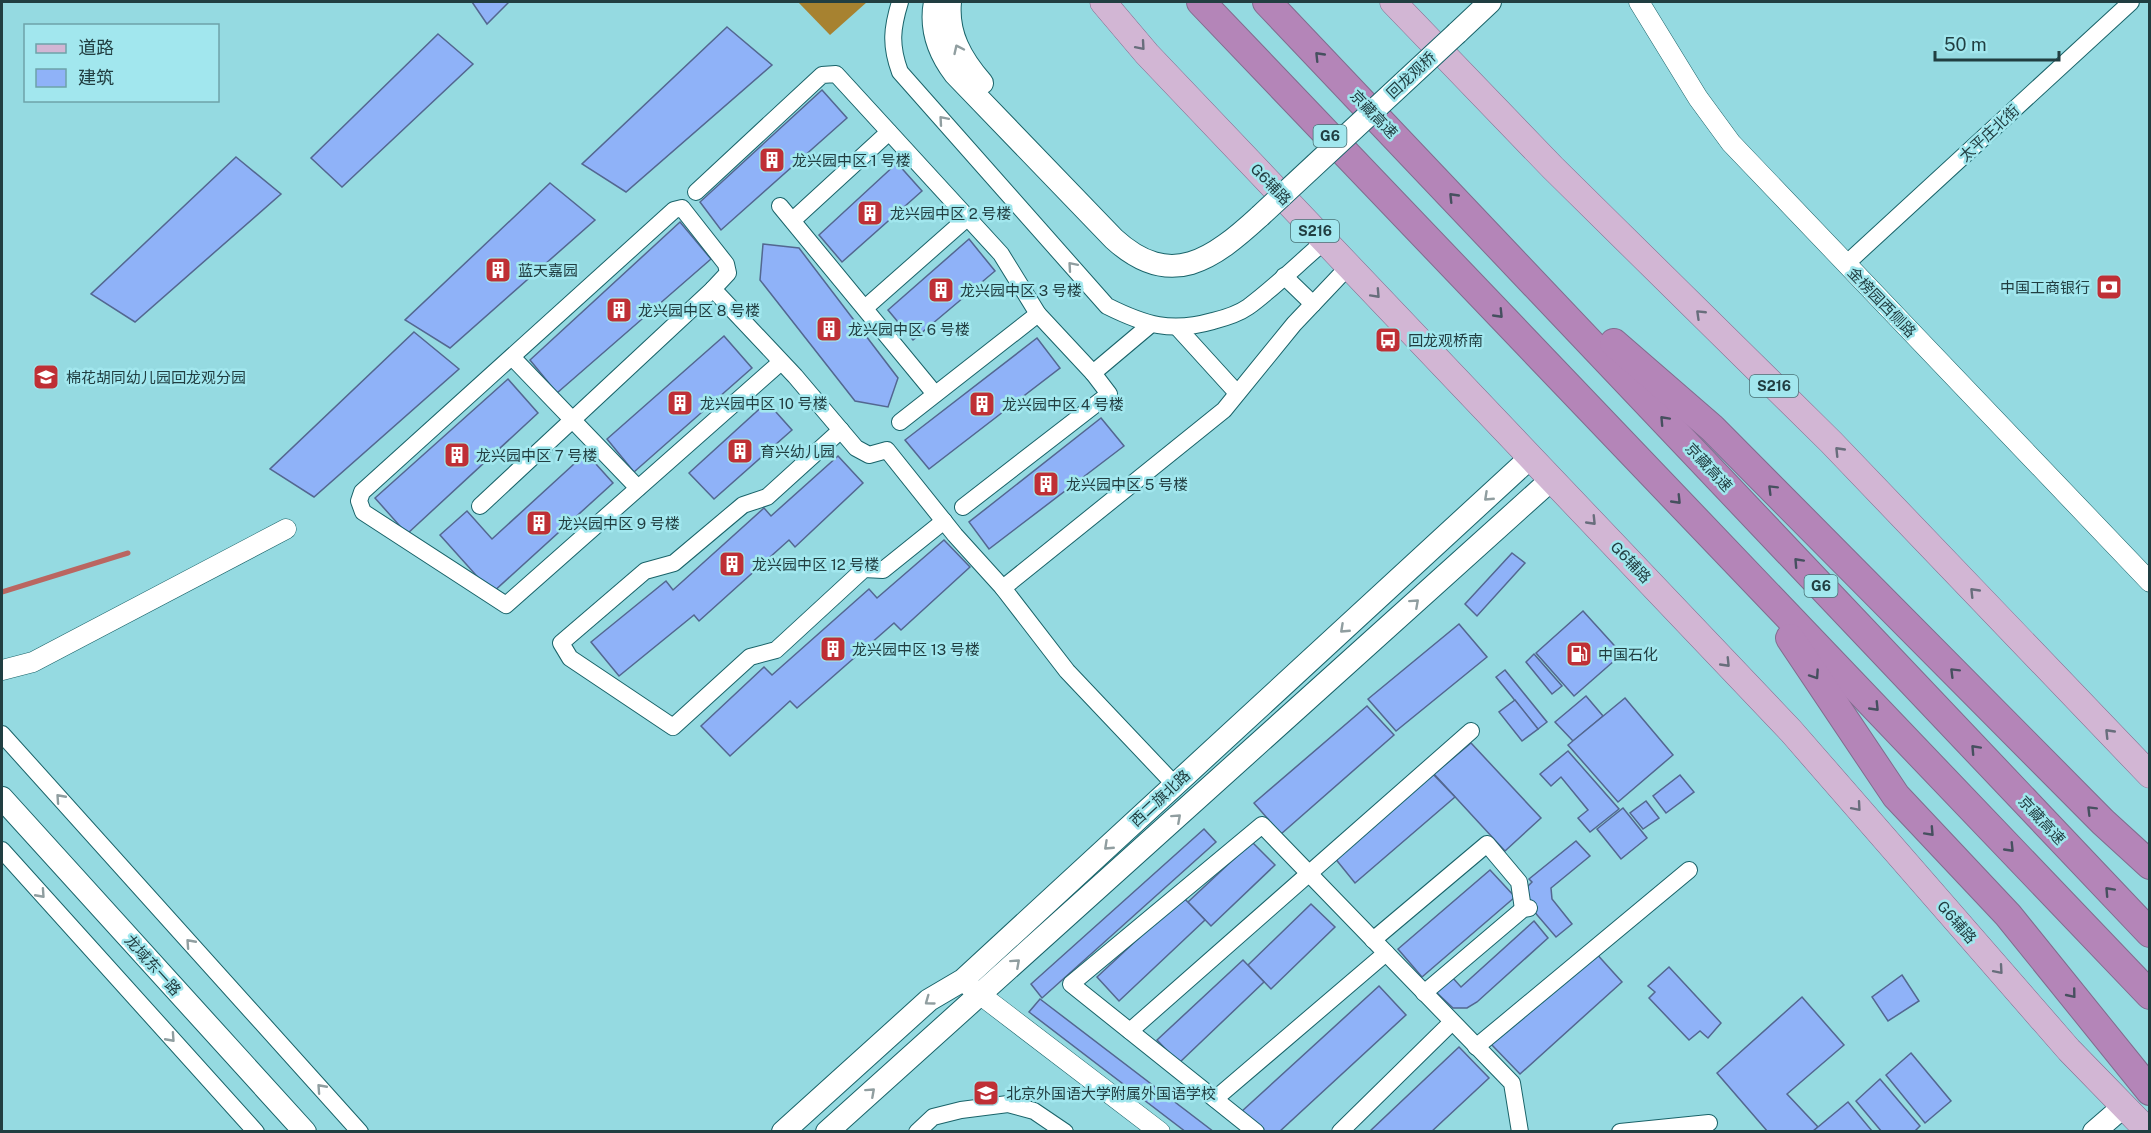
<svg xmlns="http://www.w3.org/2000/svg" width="2151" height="1133" font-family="'Public Sans','Noto Sans SC',sans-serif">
<rect width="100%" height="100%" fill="#95dae1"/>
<!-- forest -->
<polygon fill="#a78230" points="798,2 867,2 830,35"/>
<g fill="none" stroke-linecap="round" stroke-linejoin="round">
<!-- stream -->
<polyline stroke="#ba6661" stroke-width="5" points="2,592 128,553"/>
</g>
<!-- building -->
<g fill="#8fb2f8" stroke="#536790" stroke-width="1.5">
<polygon points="472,2 509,2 487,24"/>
<polygon points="727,27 772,65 626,192 582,164"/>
<polygon points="438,34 473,64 342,187 311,158"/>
<polygon points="822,90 847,118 721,230 700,202"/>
<polygon points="236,157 281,194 135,322 91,294"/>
<polygon points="897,163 922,191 842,262 819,235"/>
<polygon points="550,183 595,220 450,348 405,320"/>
<polygon points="680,222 711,259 557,393 530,360"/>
<polygon points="969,239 995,271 913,340 888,310"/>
<polygon points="763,244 799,248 898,378 888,407 855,401 760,280"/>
<polygon points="414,332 459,369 314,497 270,469"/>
<polygon points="724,336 752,368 634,472 607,439"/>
<polygon points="1037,338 1060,368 929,469 905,440"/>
<polygon points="508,379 538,413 407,534 375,498"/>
<polygon points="767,402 792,430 714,499 689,473"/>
<polygon points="1101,418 1124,446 989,549 969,522"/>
<polygon points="586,453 613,483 492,593 440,535 467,511 492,539"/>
<polygon points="838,456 863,483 795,547 789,540 699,621 694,615 619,676 591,642 666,581 673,590 764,508 771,516"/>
<polygon points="944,540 970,567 901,630 894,623 797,708 790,701 730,756 701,726 764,667 772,675 869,589 877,598"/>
<polygon points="1512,553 1525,563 1477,616 1465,604"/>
<polygon points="1583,611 1622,654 1574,696 1536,653"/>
<polygon points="1459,624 1487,657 1396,731 1368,699"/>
<polygon points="1534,654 1562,686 1552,694 1526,662"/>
<polygon points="1505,670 1547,722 1538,729 1496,677"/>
<polygon points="1586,696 1603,716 1573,741 1555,722"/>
<polygon points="1625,698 1673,755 1618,802 1568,745"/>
<polygon points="1515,700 1538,729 1522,741 1499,712"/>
<polygon points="1367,706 1394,735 1281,834 1254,803"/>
<polygon points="1471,743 1541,818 1505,851 1434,774"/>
<polygon points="1568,751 1619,809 1590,832 1578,818 1588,810 1561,777 1551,786 1540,774"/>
<polygon points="1432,773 1455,797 1355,883 1334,857"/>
<polygon points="1680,775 1694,792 1666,813 1653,796"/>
<polygon points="1646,801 1659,818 1643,829 1630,813"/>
<polygon points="1623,808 1647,838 1621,859 1597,829"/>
<polygon points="1204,829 1216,842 1042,998 1031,984"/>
<polygon points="1576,841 1590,856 1551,888 1552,899 1572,924 1556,937 1526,902 1528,886 1532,882 1529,879"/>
<polygon points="1252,842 1275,865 1211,926 1188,902"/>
<polygon points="1490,870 1515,897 1422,977 1398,949"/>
<polygon points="1183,897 1205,920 1119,1001 1097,977"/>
<polygon points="1311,904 1335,927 1271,989 1248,965"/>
<polygon points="1534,921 1548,938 1477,1002 1467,1008 1453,1008 1436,992 1452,977 1461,987"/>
<polygon points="1594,951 1622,982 1520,1074 1491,1044"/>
<polygon points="1243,960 1264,982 1179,1063 1157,1040"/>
<polygon points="1669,967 1721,1023 1708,1038 1700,1031 1689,1040 1649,998 1655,992 1648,986"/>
<polygon points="1902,975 1919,1001 1888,1021 1872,997"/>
<polygon points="1379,986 1406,1015 1279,1132 1260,1132 1241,1112"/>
<polygon points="1802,997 1844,1045 1787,1094 1818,1127 1812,1132 1768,1132 1717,1073"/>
<polygon points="1040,999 1214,1132 1186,1132 1029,1012"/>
<polygon points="1459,1047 1489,1078 1431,1132 1369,1132"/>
<polygon points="1911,1053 1951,1101 1925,1123 1886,1075"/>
<polygon points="1880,1079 1920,1126 1914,1132 1882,1132 1856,1101"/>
<polygon points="1848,1102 1872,1131 1812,1132"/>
</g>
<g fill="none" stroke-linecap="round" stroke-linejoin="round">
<!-- minor casing -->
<g stroke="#196369" stroke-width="18">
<g id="minor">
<path d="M900 2C892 28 890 45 900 72L1107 306C1145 325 1171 333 1213 321 1225 318 1238 314 1248 307 1274 288 1300 262 1325 241"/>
<polyline points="696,192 822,75 836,74 1001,254 1038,314 1093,373 1150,325"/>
<polyline points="780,206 935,394"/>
<polyline points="793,220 889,132"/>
<polyline points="1846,264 2131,2"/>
<polyline points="1284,276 1313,304"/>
<polyline points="713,289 728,273 726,264 682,208 674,210 362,492 359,501 363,512 506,605 781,362"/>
<polyline points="865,308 967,218"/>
<polyline points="1177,327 1237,393"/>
<polyline points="512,357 638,488"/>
<polyline points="900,422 1038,314"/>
<polyline points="841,430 767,497 743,505 674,563 645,571 561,643 570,658 673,727 750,657 776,650 864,569 883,570 944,521"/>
<polyline points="480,506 713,289 795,376 856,448 869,455 887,450 955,535 1003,588 1067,671 1175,785"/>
<polyline points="963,507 1109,394 1093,373"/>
<polyline points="1003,588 1224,410 1294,324 1349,266"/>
<polyline points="2,734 360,1132"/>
<polyline points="2,850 256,1132"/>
<polyline points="1373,940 1487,844 1519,882 1523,909"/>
<polyline points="1424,993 1523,909 1529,908"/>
<polyline points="1130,1031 1471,731"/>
<polyline points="1476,1047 1689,870"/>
<polyline points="1215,1099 1386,953"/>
<polyline points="917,1132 933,1117 961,1110 1008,1104 1034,1111 1065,1132"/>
<polyline points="1256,1132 1071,984 1262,825 1512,1083 1520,1132"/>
<polyline points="1340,1132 1452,1022"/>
<polyline points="1620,1132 1709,1123"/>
</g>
</g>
<!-- tertiary casing -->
<g stroke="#196369" stroke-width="21">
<g id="tertiary">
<polyline points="1639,2 1698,98 1731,143 2150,582"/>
<polyline points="2,670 33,662 286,529"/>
<polyline points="969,986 1160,1132"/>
</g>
</g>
<!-- secondary casing -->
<g stroke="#196369" stroke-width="24">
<g id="secondary">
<path d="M935 2C930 28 939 53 955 74L1114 239C1171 291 1213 259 1260 216"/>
<path d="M950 2C947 34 961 59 982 83"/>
<polyline points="1457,33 1490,2"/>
<polyline points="2,798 305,1132"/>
<polyline points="783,1132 929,1000 963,980 1531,457"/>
<polyline points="827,1132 1552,479"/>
<polyline points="2094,1132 2124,1106"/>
</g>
</g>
<!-- primary casing -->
<g stroke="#816c8e" stroke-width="27">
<g id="primary">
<polyline points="1103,2 1147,54 1791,731 2069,1050 2149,1132"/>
<polyline points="1393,2 1553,168 1831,442 2150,775"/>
</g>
</g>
<!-- motorway casing -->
<g stroke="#816c8e" stroke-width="30">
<g id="motorway">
<polyline points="1201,2 2150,995"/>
<polyline points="1267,2 2150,933"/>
<polyline points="1614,343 1712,428 2103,822 2150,865"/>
<polyline points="1790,638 1896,796 2008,915 2150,1091"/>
</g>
</g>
<!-- minor -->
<use href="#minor" stroke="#fff" stroke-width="16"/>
<!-- tertiary -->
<use href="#tertiary" stroke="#fff" stroke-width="20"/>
<!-- secondary -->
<use href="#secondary" stroke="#fff" stroke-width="22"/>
<!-- primary -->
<use href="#primary" stroke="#d2b6d4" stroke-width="26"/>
<!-- motorway -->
<use href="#motorway" stroke="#b485b8" stroke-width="28"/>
<!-- secondary-bridge casing -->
<g stroke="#196369" stroke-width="24" stroke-linecap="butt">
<polyline id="secondary-bridge" points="1260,216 1457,33"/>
</g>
<!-- secondary-bridge -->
<use href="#secondary-bridge" stroke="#fff" stroke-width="22"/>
</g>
<!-- one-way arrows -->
<defs><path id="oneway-chevron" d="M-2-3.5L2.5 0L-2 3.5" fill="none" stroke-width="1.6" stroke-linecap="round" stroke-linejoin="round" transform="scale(1.5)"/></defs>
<g stroke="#686e7c">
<use href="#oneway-chevron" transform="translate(1141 46) rotate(49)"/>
<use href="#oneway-chevron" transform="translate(1376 294) rotate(47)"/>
<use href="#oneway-chevron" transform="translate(1700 314) rotate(-136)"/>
<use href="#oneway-chevron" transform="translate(1839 451) rotate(-134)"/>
<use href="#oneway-chevron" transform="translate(1592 521) rotate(46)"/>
<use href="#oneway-chevron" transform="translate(1974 592) rotate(-134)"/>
<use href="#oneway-chevron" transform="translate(1726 663) rotate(46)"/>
<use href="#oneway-chevron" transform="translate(2109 733) rotate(-134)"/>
<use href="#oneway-chevron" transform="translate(1857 807) rotate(49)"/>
<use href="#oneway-chevron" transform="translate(1999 970) rotate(49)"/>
</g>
<g stroke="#909ea0">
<use href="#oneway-chevron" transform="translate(958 49) rotate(-115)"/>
<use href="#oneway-chevron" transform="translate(943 120) rotate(-131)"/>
<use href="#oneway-chevron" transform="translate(1072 266) rotate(-131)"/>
<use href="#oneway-chevron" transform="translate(1488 497) rotate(137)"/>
<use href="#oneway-chevron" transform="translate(1415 603) rotate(-42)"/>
<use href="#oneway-chevron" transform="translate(1344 629) rotate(137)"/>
<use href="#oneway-chevron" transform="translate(60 798) rotate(-132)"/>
<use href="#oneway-chevron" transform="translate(1177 818) rotate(-42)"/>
<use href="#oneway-chevron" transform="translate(1108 846) rotate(137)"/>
<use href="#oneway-chevron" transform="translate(41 894) rotate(48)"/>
<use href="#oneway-chevron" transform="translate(190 943) rotate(-132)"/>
<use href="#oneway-chevron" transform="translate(1016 963) rotate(-42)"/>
<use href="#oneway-chevron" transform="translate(929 1001) rotate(144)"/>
<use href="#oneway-chevron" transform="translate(171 1038) rotate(48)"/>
<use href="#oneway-chevron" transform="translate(321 1088) rotate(-132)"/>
<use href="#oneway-chevron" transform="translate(871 1092) rotate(-42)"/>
</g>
<g stroke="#46505f">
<use href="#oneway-chevron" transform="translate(1319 56) rotate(-134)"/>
<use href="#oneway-chevron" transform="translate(1453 197) rotate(-134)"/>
<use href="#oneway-chevron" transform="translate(1499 314) rotate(46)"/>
<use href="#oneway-chevron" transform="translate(1664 420) rotate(-133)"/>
<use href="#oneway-chevron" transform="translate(1772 489) rotate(-135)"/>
<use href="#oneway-chevron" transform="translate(1677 500) rotate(46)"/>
<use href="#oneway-chevron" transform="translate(1798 562) rotate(-133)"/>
<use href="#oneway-chevron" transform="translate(1954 672) rotate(-135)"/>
<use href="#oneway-chevron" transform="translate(1815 675) rotate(56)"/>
<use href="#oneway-chevron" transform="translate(1875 707) rotate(46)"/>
<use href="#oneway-chevron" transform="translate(1975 749) rotate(-133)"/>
<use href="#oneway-chevron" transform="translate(2091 810) rotate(-135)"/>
<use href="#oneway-chevron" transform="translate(1930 832) rotate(47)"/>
<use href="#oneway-chevron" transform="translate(2010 848) rotate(46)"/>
<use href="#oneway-chevron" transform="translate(2109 891) rotate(-133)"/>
<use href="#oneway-chevron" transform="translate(2072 994) rotate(51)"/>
</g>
<!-- icons -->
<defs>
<g id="building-square" transform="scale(1.35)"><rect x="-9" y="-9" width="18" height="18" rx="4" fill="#bf2f35" stroke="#a2e7ee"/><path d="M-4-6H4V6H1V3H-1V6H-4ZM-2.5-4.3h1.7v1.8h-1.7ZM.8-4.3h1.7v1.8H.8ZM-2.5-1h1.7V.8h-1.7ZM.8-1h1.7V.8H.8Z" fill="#fff"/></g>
<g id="bank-square" transform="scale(1.35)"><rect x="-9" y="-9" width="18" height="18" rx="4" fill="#bf2f35" stroke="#a2e7ee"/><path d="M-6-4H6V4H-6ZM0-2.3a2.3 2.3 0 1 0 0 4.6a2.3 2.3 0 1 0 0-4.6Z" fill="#fff"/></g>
<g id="bus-square" transform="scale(1.35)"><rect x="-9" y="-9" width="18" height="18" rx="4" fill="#bf2f35" stroke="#a2e7ee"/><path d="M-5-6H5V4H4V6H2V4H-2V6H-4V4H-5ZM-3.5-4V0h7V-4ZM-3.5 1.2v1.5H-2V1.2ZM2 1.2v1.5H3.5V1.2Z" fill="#fff"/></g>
<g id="school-square" transform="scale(1.35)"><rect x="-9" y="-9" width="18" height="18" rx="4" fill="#bf2f35" stroke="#a2e7ee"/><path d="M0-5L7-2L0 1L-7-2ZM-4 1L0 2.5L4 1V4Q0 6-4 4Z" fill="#fff"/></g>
<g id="fuel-square" transform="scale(1.35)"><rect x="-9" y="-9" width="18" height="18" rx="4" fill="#bf2f35" stroke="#a2e7ee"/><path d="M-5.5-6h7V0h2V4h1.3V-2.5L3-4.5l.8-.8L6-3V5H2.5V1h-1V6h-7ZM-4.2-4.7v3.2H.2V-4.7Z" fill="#fff"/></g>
</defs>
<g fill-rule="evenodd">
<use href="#building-square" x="772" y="160"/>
<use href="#building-square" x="870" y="213"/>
<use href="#building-square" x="498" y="270"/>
<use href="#bank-square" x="2109" y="287"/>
<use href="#building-square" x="941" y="290"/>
<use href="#building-square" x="619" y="310"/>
<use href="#building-square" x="829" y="329"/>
<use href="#bus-square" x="1388" y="340"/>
<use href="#school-square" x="46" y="377"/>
<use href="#building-square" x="680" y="403"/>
<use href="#building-square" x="982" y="404"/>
<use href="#building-square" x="740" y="451"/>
<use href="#building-square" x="457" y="455"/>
<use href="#building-square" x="1046" y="484"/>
<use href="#building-square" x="539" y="523"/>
<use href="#building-square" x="732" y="564"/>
<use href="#building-square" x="833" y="649"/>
<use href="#fuel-square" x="1579" y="654"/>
<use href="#school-square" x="986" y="1093"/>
</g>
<g text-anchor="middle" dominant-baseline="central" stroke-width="5" stroke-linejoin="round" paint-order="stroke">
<!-- shield labels -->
<g fill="#a2e7ee" stroke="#487175" stroke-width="1.5">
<rect x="1313.5" y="125" width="33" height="22" rx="4.5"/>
<rect x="1291" y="220" width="48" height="22" rx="4.5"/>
<rect x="1750" y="375" width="48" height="22" rx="4.5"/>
<rect x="1804.5" y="575" width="33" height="22" rx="4.5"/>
</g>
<g font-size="14" font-weight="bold" fill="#213e41">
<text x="1330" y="136">G6</text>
<text x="1315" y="231">S216</text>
<text x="1774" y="386">S216</text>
<text x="1821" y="586">G6</text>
</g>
<!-- street labels -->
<g font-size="15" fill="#213e41" stroke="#a2e7ee">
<text transform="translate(1411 75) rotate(-43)">回龙观桥</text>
<text transform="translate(1374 114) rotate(46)">京藏高速</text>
<text transform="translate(1989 133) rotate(-43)">太平庄北街</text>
<text transform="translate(1271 184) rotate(46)">G6辅路</text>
<text transform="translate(1882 302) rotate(46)">金榜园西侧路</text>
<text transform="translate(1709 467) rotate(47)">京藏高速</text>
<text transform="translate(1631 562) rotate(46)">G6辅路</text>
<text transform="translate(1160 798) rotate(-43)">西二旗北路</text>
<text transform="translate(2042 820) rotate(47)">京藏高速</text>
<text transform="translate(1957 922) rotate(49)">G6辅路</text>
<text transform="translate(153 965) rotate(48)">龙域东一路</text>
</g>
<!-- poi labels -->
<g font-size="15" fill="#213e41" stroke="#a2e7ee" text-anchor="start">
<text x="792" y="160">龙兴园中区 1 号楼</text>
<text x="890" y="213">龙兴园中区 2 号楼</text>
<text x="518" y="270">蓝天嘉园</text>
<text x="2090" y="287" text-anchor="end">中国工商银行</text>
<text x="960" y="290">龙兴园中区 3 号楼</text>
<text x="638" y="310">龙兴园中区 8 号楼</text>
<text x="848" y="329">龙兴园中区 6 号楼</text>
<text x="1408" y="340">回龙观桥南</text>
<text x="66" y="377">棉花胡同幼儿园回龙观分园</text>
<text x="700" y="403">龙兴园中区 10 号楼</text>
<text x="1002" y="404">龙兴园中区 4 号楼</text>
<text x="760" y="451">育兴幼儿园</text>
<text x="476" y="455">龙兴园中区 7 号楼</text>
<text x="1066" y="484">龙兴园中区 5 号楼</text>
<text x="558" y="523">龙兴园中区 9 号楼</text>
<text x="752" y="564">龙兴园中区 12 号楼</text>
<text x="852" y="649">龙兴园中区 13 号楼</text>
<text x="1598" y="654">中国石化</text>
<text x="1006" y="1093">北京外国语大学附属外国语学校</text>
</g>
</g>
<!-- border -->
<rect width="2151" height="1133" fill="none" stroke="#213e41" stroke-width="6"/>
<!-- legend -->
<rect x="24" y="24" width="195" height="78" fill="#a2e7ee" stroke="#6ea3a9" stroke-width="1.5"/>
<rect x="36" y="44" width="30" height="9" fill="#d2b6d4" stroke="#6ea3a9" stroke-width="1.5"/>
<text x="78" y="54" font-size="18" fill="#213e41">道路</text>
<rect x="36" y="69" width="30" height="18" fill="#8fb2f8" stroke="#6ea3a9" stroke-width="1.5"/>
<text x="78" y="84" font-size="18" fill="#213e41">建筑</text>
<!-- scale -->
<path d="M1935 51v9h124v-9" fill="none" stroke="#213e41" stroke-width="3"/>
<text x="1944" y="51" font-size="18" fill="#213e41" stroke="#a2e7ee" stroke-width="4.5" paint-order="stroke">50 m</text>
</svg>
